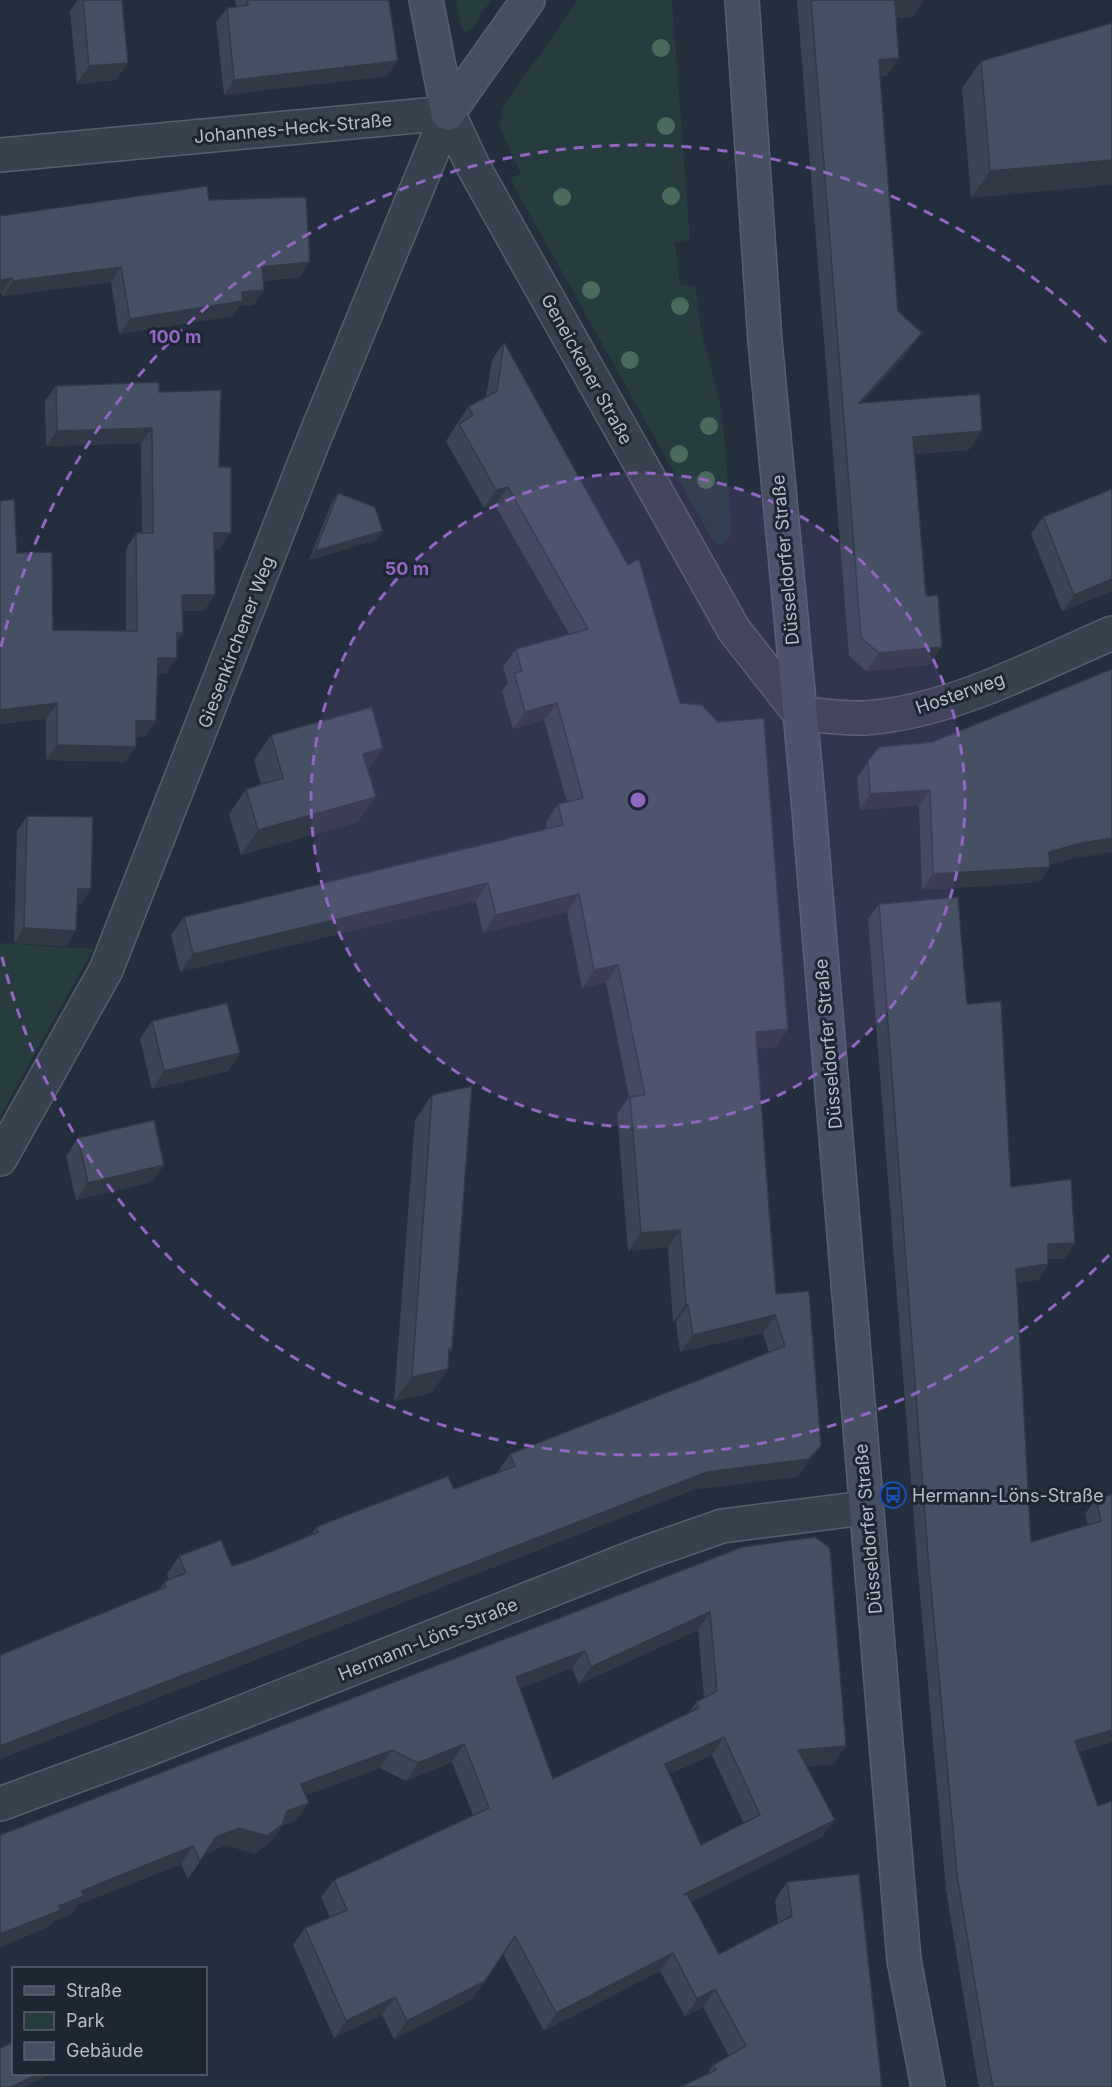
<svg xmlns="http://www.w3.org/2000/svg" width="1112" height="2087" font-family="Inter,sans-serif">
<rect width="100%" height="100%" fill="#242f3e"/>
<!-- green -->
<g fill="#263c3f">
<polygon points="456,0 491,0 472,28 466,32 461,29"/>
<polygon points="578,0 672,0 690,240 675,242 680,285 695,285 701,330 722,411 732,530 728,540 722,544 716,543 711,538 510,179 521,173 499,127 503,107"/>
<polygon points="0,943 93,949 0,1116"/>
</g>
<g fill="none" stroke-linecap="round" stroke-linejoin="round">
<!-- minor casing -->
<g stroke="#565f6c" stroke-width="36">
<g id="minor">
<polyline points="0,155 448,113 314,439 106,970 0,1159"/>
<polyline points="0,1804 141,1752 642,1554 722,1526 865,1508"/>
</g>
</g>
<!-- tertiary casing -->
<g stroke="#565f6c" stroke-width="36">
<path id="tertiary" d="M448 113 473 166 734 630 800 714C821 715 844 719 865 718 951 712 1033 667 1112 633"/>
</g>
<!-- secondary casing -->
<g stroke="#565f6c" stroke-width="36">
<g id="secondary">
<polyline points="426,0 448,113"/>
<polyline points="742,0 765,341 808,798 904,1960 928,2087"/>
<polyline points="448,113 528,0"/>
</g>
</g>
<!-- minor -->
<use href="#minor" stroke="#38414e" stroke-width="33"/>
<!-- tertiary -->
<use href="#tertiary" stroke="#38414e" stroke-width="33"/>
<!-- secondary -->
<use href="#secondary" stroke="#465061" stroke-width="33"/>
</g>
<!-- trees -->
<g fill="#4b6a5d">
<circle cx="661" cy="48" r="9"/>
<circle cx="666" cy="126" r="9"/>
<circle cx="671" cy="196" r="9"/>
<circle cx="562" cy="197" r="9"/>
<circle cx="591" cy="290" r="9"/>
<circle cx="680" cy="306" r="9"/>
<circle cx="630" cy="360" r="9"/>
<circle cx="709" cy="426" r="9"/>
<circle cx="679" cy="454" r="9"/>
<circle cx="706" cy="480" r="9"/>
</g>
<!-- wall -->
<g fill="#3b4654" fill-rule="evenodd">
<polygon points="78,0 122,0 128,63 116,80 77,84 70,11"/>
<polygon points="235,0 389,0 387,76 224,95 216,22 227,8 236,7"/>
<polygon points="797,0 924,0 913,17 896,18 899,58 886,76 880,76 898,311 909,351 862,403 969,450 915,454 929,665 866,671 849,656"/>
<polygon points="1112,23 971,198 962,88 981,61"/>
<polygon points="209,200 310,262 300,277 263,281 264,290 253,305 239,306 232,316 119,334 111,282 2,296 2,293 0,293 0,216"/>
<polygon points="504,342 680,703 788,1029 776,1047 757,1049 776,1294 821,1446 797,1477 695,1489 0,1759 159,1590 165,1581 169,1580 167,1574 179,1556 232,1566 253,1559 311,1535 316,1527 454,1489 498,1472 510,1454 769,1353 763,1333 680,1352 676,1322 673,1322 668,1247 628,1251 617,1114 629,1097 606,982 582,988 567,912 483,933 476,901 180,972 171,935 184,917 547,829 546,822 558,804 567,802 544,720 513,729 502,691 508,683 503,666 516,649 569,634 495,505 484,508 446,441 468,407 486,397 492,360"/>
<polygon points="56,386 159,392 219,467 220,549 215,549 204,611 182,611 177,641 166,674 158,674 156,721 145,737 136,736 125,762 46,760 46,719 0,724 0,501 17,553 53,630 126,631 126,549 136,533 142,533 141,443 46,446 45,401"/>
<polygon points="338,493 383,531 377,540 309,560 332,502"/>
<polygon points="1043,517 1112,591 1062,611 1031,534"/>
<polygon points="271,735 383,748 368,770 358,822 241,855 229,814 246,789 261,785 254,760"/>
<polygon points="879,747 1066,860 1049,864 1050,867 1039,882 922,890 919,805 860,810 857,777"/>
<polygon points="27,816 91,889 81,904 78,904 66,946 14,943 17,831"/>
<polygon points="879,904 967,1004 1011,1187 1075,1243 1064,1259 1048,1259 1048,1264 1038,1280 1016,1283 1031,1542 1088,1525 1085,1514 1096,1499 1112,1494 1112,1742 1079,1752 1098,1806 1112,2087 979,2087 977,2077 946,1890 918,1572 868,919"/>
<polygon points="152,1021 240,1053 228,1071 152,1089 140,1039"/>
<polygon points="432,1095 452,1350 449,1355 448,1369 431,1393 394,1401 415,1120"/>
<polygon points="78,1138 164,1165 152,1182 76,1200 66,1156"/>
<path d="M742 1547 834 1764 807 1766 822 1837 691 1902 719 1954 778 1923 775 1900 787 1882 882 2087 707 2074 713 2065 729 2056 703 2007 685 2016 660 1971 544 2031 503 1954 472 1999 394 2039 382 2015 334 2038 293 1945 305 1928 330 1917 321 1897 334 1880 473 1815 452 1762 406 1781 380 1768 306 1795 296 1820 282 1826 270 1842 255 1854 226 1845 205 1854 188 1879 181 1864 77 1905 72 1914 53 1921 48 1927 0 1947ZM698 1630 704 1698 696 1702 689 1713 553 1779 520 1688 572 1668 579 1684ZM712 1755 744 1824 701 1845 669 1774Z"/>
</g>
<!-- shaded-wall -->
<g fill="#303945">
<polygon points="909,0 924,0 913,17 882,19 895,1"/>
<polygon points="899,58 886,76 866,78 879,60"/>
<polygon points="398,61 387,76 224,95 234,80"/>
<polygon points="128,63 116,80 77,84 89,66"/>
<polygon points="1112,160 1112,185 971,198 990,171"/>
<polygon points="310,262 300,277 252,282 262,267"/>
<polygon points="121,267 111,282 2,296 13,281"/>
<polygon points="12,278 2,293 0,293 0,280"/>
<polygon points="264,290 253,305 239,306 232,316 119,334 130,319 242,292"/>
<polygon points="922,333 909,351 846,421 859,403"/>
<polygon points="152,428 141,443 46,446 57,431"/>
<polygon points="982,431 969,450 901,455 913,437"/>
<polygon points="508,487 495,505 484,508 496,490"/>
<polygon points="383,531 377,540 309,560 315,551"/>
<polygon points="214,533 231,533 220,549 204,549"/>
<polygon points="1112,579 1112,591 1062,611 1074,595"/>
<polygon points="182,595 215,595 204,611 171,611"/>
<polygon points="177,633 183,633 172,649"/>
<polygon points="942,647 929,665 866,671 879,653"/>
<polygon points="158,658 177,658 166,674 148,674"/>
<polygon points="57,703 46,719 0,724 0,710"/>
<polygon points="557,703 544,720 513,729 525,712"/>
<polygon points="136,721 156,721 145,737 126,736"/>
<polygon points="57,745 136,747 125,762 46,760"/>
<polygon points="383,748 366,773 363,754"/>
<polygon points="930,790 919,805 860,810 870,794"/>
<polygon points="376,797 358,822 241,855 258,830"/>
<polygon points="1112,838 1112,852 1066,860 1038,867 1049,852 1077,844"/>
<polygon points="1050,867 1039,882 922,890 933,874"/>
<polygon points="488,883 476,901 180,972 193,954"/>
<polygon points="78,889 91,889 81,904 68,904"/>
<polygon points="579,894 567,912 483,933 496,915"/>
<polygon points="24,928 76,931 66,946 14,943"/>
<polygon points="618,965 606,982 582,988 594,970"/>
<polygon points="788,1029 776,1047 744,1050 756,1032"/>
<polygon points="240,1053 228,1071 152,1089 164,1071"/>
<polygon points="164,1165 152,1182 76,1200 88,1183"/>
<polygon points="680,1230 668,1247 628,1251 641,1233"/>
<polygon points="1075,1243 1064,1259 1037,1259 1048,1244"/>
<polygon points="1048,1264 1038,1280 1005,1285 1016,1269"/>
<polygon points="686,1305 688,1305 676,1322 673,1322"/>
<polygon points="775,1315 763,1333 680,1352 693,1335"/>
<polygon points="449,1349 452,1350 438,1371 448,1369 431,1393 394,1401 412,1377"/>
<polygon points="821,1446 797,1477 695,1489 0,1759 0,1746 707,1472"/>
<polygon points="710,1612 698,1630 579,1684 591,1667"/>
<polygon points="585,1651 572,1668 504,1695 516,1677"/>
<polygon points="1112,1730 1112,1742 1064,1756 1075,1741"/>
<polygon points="724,1737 712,1755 653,1781 665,1764"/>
<polygon points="464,1744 452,1762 406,1781 418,1763"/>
<polygon points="846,1746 834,1764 786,1767 798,1750"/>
<polygon points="392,1750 380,1768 289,1802 301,1784"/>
<polygon points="309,1803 296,1820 282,1826 270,1842 255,1854 226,1845 204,1854 216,1837"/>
<polygon points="835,1820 822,1837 671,1912 683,1895"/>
<polygon points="193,1846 181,1864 77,1905 72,1914 53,1921 48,1927 0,1947 0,1934 59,1906 82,1891"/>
<polygon points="673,1953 660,1971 544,2031 556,2013"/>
<polygon points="485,1981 472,1999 394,2039 407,2021"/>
<polygon points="715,1989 703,2007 685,2016 697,1999"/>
<polygon points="395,1997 382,2015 334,2038 346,2021"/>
<polygon points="40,2073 53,2073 24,2087 11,2087"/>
</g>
<!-- building -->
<g fill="#455162" stroke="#303945" stroke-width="1.5" fill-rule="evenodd">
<polygon points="83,0 122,0 128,63 89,66"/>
<polygon points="247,0 389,0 398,61 234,80 227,8 248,5"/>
<polygon points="811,0 909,0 895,1 899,58 879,60 898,311 922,333 859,403 980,394 982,431 913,437 926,596 938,595 942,647 879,653 861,638"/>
<polygon points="1112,23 1112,160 990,171 981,61"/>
<polygon points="207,186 209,200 306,197 310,262 262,267 264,290 242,292 243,301 130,319 121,267 13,281 12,278 0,280 0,216"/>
<polygon points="504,342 628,565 639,559 680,703 702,705 718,722 764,718 788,1029 756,1032 770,1220 776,1294 809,1291 821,1446 809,1459 707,1472 0,1746 0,1655 166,1587 165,1581 186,1573 179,1556 221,1540 232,1566 253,1559 318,1532 316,1527 448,1476 454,1489 515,1466 510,1454 785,1346 775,1315 693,1335 688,1305 686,1305 680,1230 641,1233 630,1097 645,1095 618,965 594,970 579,894 496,915 488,883 193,954 184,917 563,825 558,804 583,798 557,703 525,712 514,673 522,671 516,649 588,629 508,487 496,490 459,424 473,415 468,407 497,391"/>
<polygon points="159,382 159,392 221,390 219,467 231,467 231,533 214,533 215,595 182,595 183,633 177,633 177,658 158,658 156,721 136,721 136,747 57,745 57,703 0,710 0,501 14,499 17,553 52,552 53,630 137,631 136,533 153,533 152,428 57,431 56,386"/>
<polygon points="1112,489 1112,579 1074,595 1043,517"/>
<polygon points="338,493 375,507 383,531 315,551"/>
<polygon points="1112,669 1112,838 1077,844 1049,852 1050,867 933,874 930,790 870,794 868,761 879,747 932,742"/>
<polygon points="372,707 383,748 363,754 376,797 258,830 246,789 283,778 271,735"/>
<polygon points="27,816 93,817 91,889 78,889 76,931 24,928"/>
<polygon points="958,897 967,1004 1001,1001 1011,1187 1071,1179 1075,1243 1048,1244 1048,1264 1016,1269 1031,1542 1101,1521 1096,1499 1112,1494 1112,1730 1075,1741 1098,1806 1112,1801 1112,2087 993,2087 988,2062 957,1875 928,1556 879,904"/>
<polygon points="227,1003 240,1053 164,1071 152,1021"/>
<polygon points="472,1086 452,1350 449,1349 448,1369 412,1377 432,1095"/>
<polygon points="154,1120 164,1165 88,1183 78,1138"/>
<path d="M815 1537 830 1548 846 1746 798 1750 835 1820 683 1895 687 1894 719 1954 792 1916 787 1882 859 1874 882 2087H680L716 2070 713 2065 746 2046 715 1989 697 1999 673 1953 556 2013 515 1936 485 1981 407 2021 395 1997 346 2021 305 1928 347 1910 334 1880 489 1808 464 1744 418 1763 392 1750 301 1784 309 1803 287 1811 282 1825 267 1836 239 1828 216 1837 200 1861 193 1846 82 1891 84 1896 59 1906 61 1910 0 1934V1835L742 1547ZM710 1612 717 1691 696 1702 699 1708 553 1779 516 1677 585 1651 591 1667ZM724 1737 760 1815 701 1845 665 1764Z"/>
<polygon points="14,2042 14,2073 40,2073 11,2087 0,2087 0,2048"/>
</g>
<!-- distance rings -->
<circle cx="638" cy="800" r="327" fill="#9266c3" fill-opacity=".12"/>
<g fill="none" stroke="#9266c3" stroke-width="3" stroke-dasharray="10 8">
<circle cx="638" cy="800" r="327"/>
<path d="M1109 1255A655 655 0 0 1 1 953M1 647A655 655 0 0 1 1109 345"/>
</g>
<!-- icons -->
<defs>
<g id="bus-ring" transform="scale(1.35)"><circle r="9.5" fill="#1d2633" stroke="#1a4fb4" stroke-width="1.5"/><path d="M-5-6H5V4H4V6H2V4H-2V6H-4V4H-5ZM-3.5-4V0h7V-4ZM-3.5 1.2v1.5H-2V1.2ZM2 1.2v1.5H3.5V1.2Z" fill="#1a4fb4"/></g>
</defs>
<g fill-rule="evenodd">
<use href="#bus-ring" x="893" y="1495"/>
</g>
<g text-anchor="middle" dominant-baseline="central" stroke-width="6" stroke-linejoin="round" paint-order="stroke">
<!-- street labels -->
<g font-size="18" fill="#b4bcc9" stroke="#1d2633">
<text transform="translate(293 128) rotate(-5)">Johannes-Heck-Straße</text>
<text transform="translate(587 369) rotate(61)">Geneickener Straße</text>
<text transform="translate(785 560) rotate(-95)">Düsseldorfer Straße</text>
<text transform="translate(236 642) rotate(-69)">Giesenkirchener Weg</text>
<text transform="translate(960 693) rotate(-19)">Hosterweg</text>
<text transform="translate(828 1044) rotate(-95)">Düsseldorfer Straße</text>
<text transform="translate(868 1529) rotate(-95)">Düsseldorfer Straße</text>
<text transform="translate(428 1639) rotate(-22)">Hermann-Löns-Straße</text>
</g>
<!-- poi labels -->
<g font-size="18" fill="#b4bcc9" stroke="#1d2633" text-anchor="start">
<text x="912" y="1495">Hermann-Löns-Straße</text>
</g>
</g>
<circle cx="638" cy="800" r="9" fill="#9266c3" stroke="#1d2633" stroke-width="3"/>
<g font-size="18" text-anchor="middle" font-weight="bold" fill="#9266c3" stroke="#1d2633" stroke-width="6" stroke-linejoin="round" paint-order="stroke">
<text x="175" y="343">100 m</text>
<text x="407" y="575">50 m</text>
</g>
<!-- legend -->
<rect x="12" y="1967" width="195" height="108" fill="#1d2633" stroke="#59626f" stroke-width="1.5"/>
<rect x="24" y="1986" width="30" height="9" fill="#465061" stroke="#59626f" stroke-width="1.5"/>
<text x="66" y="1997" font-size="18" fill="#b4bcc9">Straße</text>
<rect x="24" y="2012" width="30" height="18" fill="#263c3f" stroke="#59626f" stroke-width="1.5"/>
<text x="66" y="2027" font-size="18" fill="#b4bcc9">Park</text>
<rect x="24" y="2042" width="30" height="18" fill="#455162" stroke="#59626f" stroke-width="1.5"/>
<text x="66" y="2057" font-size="18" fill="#b4bcc9">Gebäude</text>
</svg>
